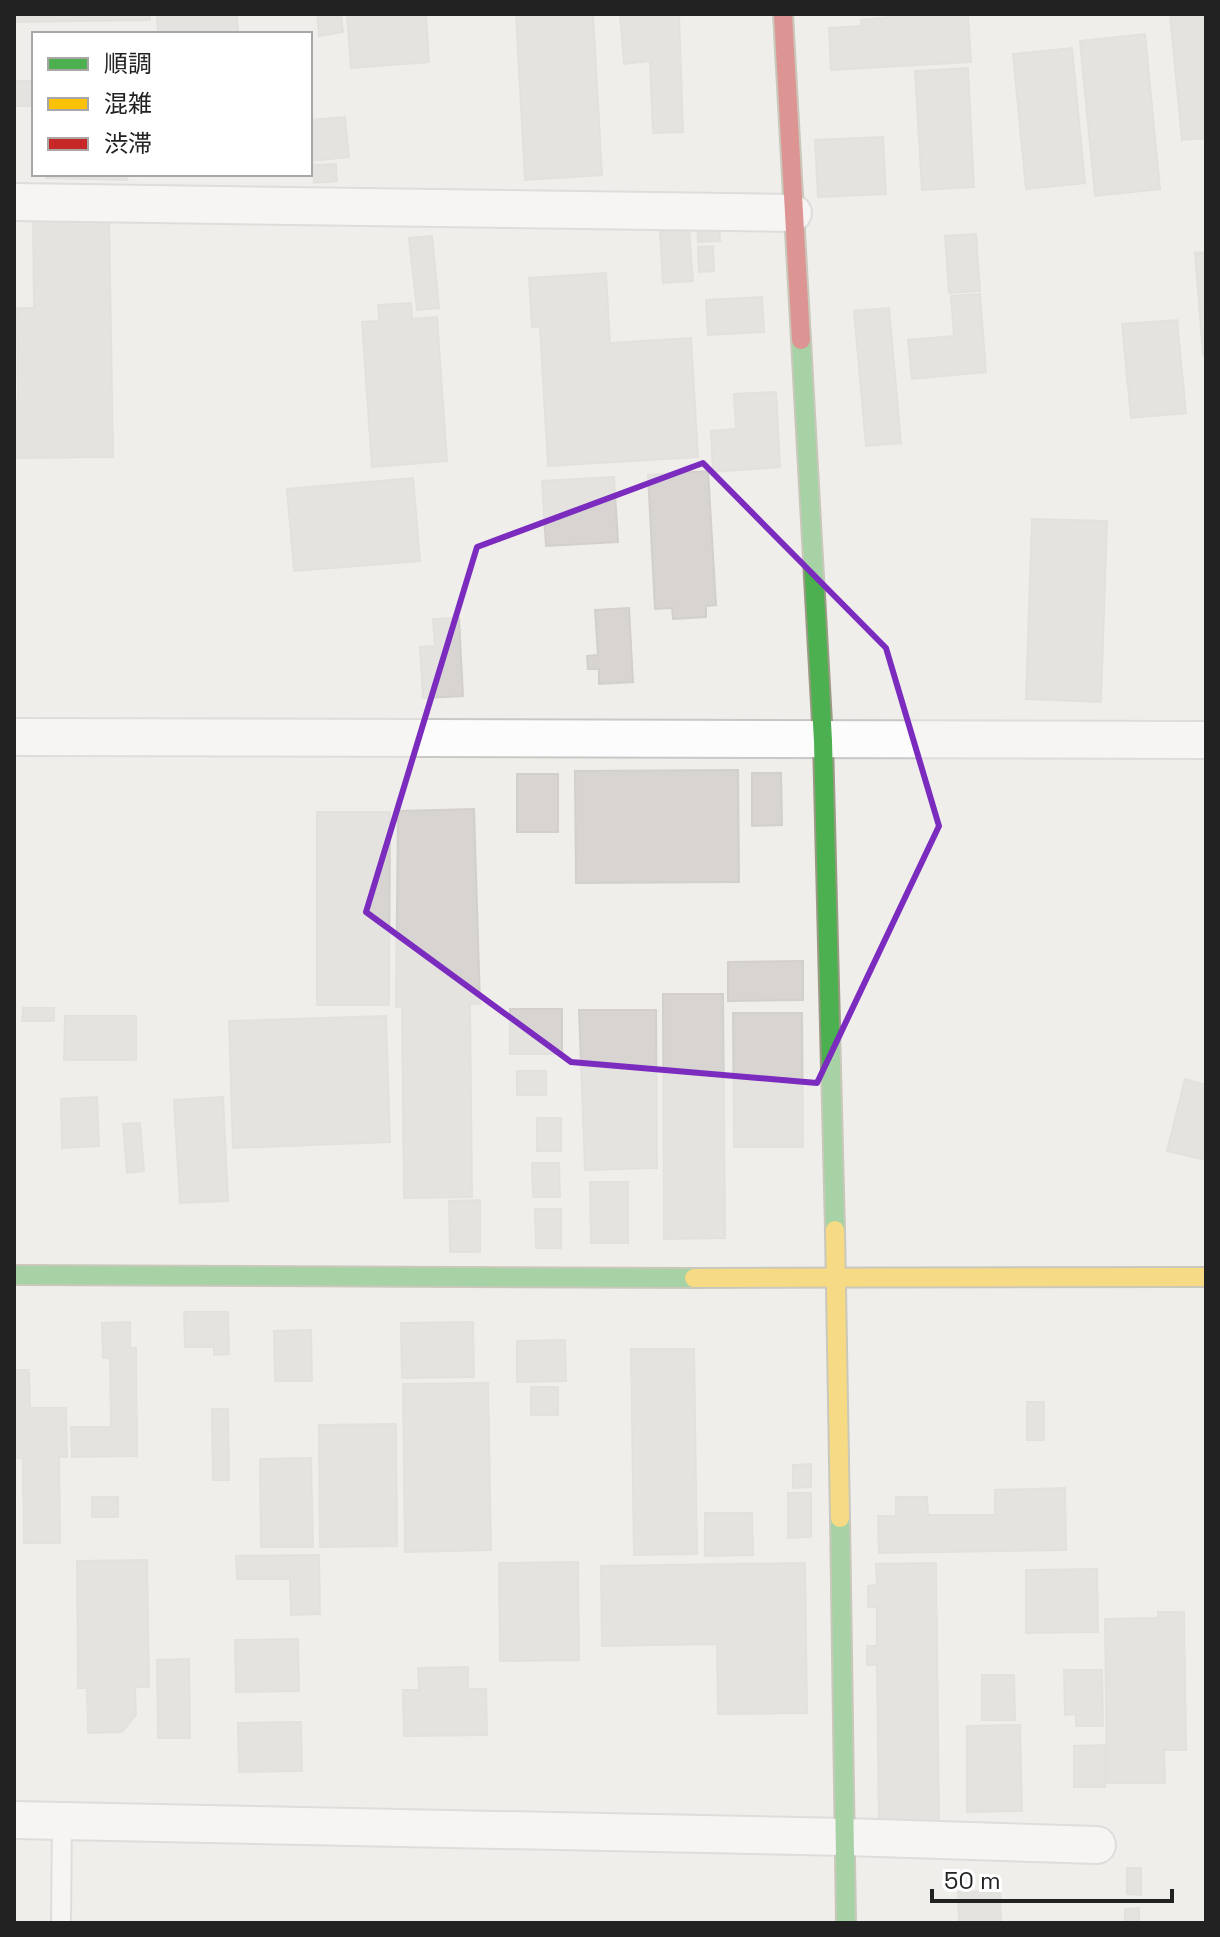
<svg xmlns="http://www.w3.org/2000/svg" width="1220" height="1937" font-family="'Space Grotesk','Noto Sans JP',sans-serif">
<rect width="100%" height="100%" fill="#f0eeeb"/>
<!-- building -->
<g fill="#d7d4d2" stroke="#d3d0cc" stroke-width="2">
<polygon points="14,14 150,14 150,20 14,22"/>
<polygon points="157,14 237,14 238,34 158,34"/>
<polygon points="317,14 341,14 343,32 319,36"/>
<polygon points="347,14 426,14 429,62 351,68"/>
<polygon points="516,14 593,14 602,175 525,180"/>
<polygon points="620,14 679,14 683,132 653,133 650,61 624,64"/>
<polygon points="890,14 968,14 971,62 831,70 829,28 862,26 861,20 890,17"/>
<polygon points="1170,14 1206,14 1206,138 1182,140"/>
<polygon points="1145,34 1160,189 1095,196 1080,41"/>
<polygon points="1072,48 1085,183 1026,189 1013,54"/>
<polygon points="968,68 974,187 922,190 915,71"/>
<rect x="14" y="81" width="17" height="25"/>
<polygon points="345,117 349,157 310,161 310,120"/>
<polygon points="883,137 886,194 818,197 815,140"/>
<polygon points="336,164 337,181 314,183 313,165"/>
<polygon points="46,174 128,174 127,180 46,178"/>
<polygon points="109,214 113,457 14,458 14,400 18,400 17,308 34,308 33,215"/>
<polygon points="718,216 720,241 698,242 697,217"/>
<polygon points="689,231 693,281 663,283 660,232"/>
<polygon points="976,234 980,291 949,293 945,236"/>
<polygon points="432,236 439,308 417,310 409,238"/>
<polygon points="713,246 714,271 699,272 698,247"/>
<polygon points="1206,252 1206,354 1203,355 1195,253"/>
<polygon points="606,273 610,343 691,338 698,457 548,466 540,327 532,327 529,278"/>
<polygon points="980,294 986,372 912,379 908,340 954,336 951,296"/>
<polygon points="762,297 764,332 708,335 706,300"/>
<polygon points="411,303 412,319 437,317 447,461 372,467 362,322 379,321 378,305"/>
<polygon points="889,308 901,443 866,446 854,311"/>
<polygon points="1177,320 1186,413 1131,418 1122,324"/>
<polygon points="776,392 780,467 713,472 711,431 736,429 734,394"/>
<polygon points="708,471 716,605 706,606 706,617 673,619 672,608 655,609 648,475"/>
<polygon points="614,477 618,542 546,546 542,481"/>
<polygon points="413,478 420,561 294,571 287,489"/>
<polygon points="1032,519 1107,521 1101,702 1026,699"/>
<polygon points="629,608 633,682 599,684 599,669 588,669 587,656 598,655 595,610"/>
<polygon points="459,618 463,696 423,698 420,647 435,646 433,619"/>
<polygon points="738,770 739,882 576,883 575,771"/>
<polygon points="752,773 781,773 782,825 752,826"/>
<rect x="517" y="774" width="41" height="58"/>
<polygon points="474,809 480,1004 470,1004 472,1197 404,1198 402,1007 396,1007 398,811"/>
<polygon points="317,812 390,812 389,1005 317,1005"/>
<polygon points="803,961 803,1000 728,1001 728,962"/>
<polygon points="663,994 723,994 725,1238 664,1239"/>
<polygon points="23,1008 54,1008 54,1021 22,1021"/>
<rect x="510" y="1009" width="52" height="45"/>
<polygon points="579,1010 656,1010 657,1168 585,1170"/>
<polygon points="733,1013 802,1013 803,1147 734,1147"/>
<polygon points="65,1016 136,1016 136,1060 64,1060"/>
<polygon points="386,1016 390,1142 233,1148 229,1021"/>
<rect x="517" y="1071" width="29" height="24"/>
<polygon points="1185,1079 1206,1085 1206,1160 1167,1151"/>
<polygon points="97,1097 99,1146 62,1148 61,1099"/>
<polygon points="223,1097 228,1201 180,1203 174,1100"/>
<rect x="537" y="1118" width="24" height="33"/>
<polygon points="140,1123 144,1171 127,1173 123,1124"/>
<polygon points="532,1163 559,1163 560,1197 533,1197"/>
<polygon points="590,1182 628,1182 628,1243 591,1243"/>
<polygon points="480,1200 480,1252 450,1252 449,1201"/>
<polygon points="535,1209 561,1209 561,1248 536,1248"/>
<polygon points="184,1312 228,1312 229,1354 214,1355 214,1347 185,1347"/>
<polygon points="130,1322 130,1348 136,1348 137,1456 72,1457 71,1427 111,1427 110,1358 103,1358 102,1323"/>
<polygon points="473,1322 474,1377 402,1378 401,1323"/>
<polygon points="311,1330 312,1381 275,1381 274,1331"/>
<polygon points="565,1340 566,1381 517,1382 517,1341"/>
<polygon points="631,1349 694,1349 697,1554 634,1555"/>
<polygon points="14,1370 29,1370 30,1408 66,1408 67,1457 59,1457 60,1543 24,1543 23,1458 14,1458"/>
<polygon points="488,1383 491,1550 405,1552 403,1384"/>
<rect x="531" y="1387" width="27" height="28"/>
<rect x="1027" y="1402" width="17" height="38"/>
<polygon points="212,1409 228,1409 229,1480 213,1480"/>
<polygon points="396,1424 397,1546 320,1547 319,1425"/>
<polygon points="311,1458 313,1547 261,1547 260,1459"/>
<polygon points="811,1464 811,1487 793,1488 793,1465"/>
<polygon points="1065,1488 1066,1550 879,1553 878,1516 896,1516 896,1497 927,1497 928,1515 995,1515 995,1490"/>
<polygon points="788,1493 811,1493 811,1537 788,1538"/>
<rect x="92" y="1497" width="26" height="20"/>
<polygon points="705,1513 752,1513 753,1555 705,1556"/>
<polygon points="319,1555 320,1614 291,1615 290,1579 237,1579 236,1556"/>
<polygon points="147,1560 149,1687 135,1687 136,1715 122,1732 88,1733 87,1688 78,1688 77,1561"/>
<polygon points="578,1562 579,1660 500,1661 499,1563"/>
<polygon points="805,1563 807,1713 718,1714 717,1644 602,1646 601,1566"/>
<polygon points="936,1563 939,1823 879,1824 877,1665 867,1665 867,1646 877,1646 877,1607 868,1607 868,1586 877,1585 876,1564"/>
<polygon points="1097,1569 1098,1632 1026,1633 1026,1570"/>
<polygon points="1158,1612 1184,1612 1186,1750 1164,1750 1165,1783 1107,1783 1105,1619 1158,1618"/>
<polygon points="298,1639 299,1691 236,1692 235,1640"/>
<polygon points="189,1659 190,1738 158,1738 157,1660"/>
<polygon points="468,1667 468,1689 486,1689 487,1735 404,1736 403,1690 419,1690 418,1668"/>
<polygon points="1064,1670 1102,1670 1103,1726 1076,1726 1076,1714 1065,1715"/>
<polygon points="982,1675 1014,1675 1015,1720 982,1720"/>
<polygon points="301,1722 302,1771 239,1772 238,1723"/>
<polygon points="1020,1725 1022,1811 967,1812 967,1726"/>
<polygon points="1105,1745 1105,1787 1074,1787 1074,1746"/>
<polygon points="1127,1868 1141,1868 1141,1895 1127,1894"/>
<polygon points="1000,1891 1001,1923 959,1923 958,1892"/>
<polygon points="1139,1908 1139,1923 1125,1923 1125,1909"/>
</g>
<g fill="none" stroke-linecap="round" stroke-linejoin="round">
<!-- lane casing -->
<g stroke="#c9c8c7" stroke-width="22">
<polyline id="lane" points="61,1923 62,1820"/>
</g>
<!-- street casing -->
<g stroke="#c9c8c7" stroke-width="40">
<g id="street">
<polyline points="14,202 793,213"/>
<polyline points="14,737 1206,740"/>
<polyline points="14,1820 846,1837 1097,1845"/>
</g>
</g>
<!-- fast casing -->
<g stroke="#999a82" stroke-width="22">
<g id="fast">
<polyline points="801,340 823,741 835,1230"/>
<polyline points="14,1275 694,1278"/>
<polyline points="840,1518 846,1923"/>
</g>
</g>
<!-- slow casing -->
<g stroke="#999a82" stroke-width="22">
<g id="slow">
<polyline points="835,1230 840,1518"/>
<polyline points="694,1278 1206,1277"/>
</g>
</g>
<!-- jam casing -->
<g stroke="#999a82" stroke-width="22">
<polyline id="jam" points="783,14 801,340"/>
</g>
<!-- lane -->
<use href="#lane" stroke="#fdfcfc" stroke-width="18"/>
<!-- street -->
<use href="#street" stroke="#fdfcfc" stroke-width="36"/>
<!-- fast -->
<use href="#fast" stroke="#4caf50" stroke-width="18"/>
<!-- slow -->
<use href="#slow" stroke="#ffc107" stroke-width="18"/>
<!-- jam -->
<use href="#jam" stroke="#c62828" stroke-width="18"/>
</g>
<!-- marked area -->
<path d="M0 0H1220V1937H0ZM703 463 886 648 939 826 817 1083 571 1062 366 912 477 547Z" fill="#f0eeeb" fill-opacity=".55" fill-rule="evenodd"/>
<path fill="none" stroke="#7b2cbf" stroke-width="6" stroke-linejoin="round" d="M703 463 886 648 939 826 817 1083 571 1062 366 912 477 547Z"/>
<!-- border -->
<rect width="1220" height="1937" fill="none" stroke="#222222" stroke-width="32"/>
<!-- legend -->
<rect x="32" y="32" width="280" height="144" fill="#ffffff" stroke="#a7a7a7" stroke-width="2"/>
<rect x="48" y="58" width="40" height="12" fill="#4caf50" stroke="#a7a7a7" stroke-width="2"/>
<text x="104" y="72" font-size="24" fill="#222222">順調</text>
<rect x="48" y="98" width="40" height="12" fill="#ffc107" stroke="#a7a7a7" stroke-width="2"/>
<text x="104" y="112" font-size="24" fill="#222222">混雑</text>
<rect x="48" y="138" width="40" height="12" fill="#c62828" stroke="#a7a7a7" stroke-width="2"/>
<text x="104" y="152" font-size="24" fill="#222222">渋滞</text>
<!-- scale -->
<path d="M932 1889v12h240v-12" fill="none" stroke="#222222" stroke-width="4"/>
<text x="944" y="1889" font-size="24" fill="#222222" stroke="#ffffff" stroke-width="6" paint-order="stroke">50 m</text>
</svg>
